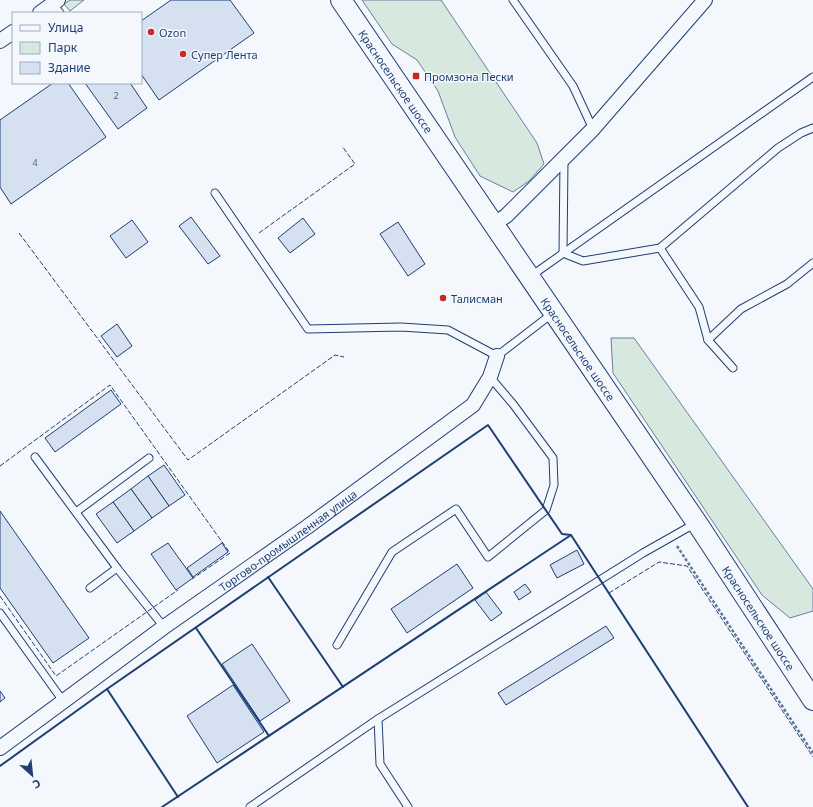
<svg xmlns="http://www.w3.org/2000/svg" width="813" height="807" font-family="'Noto Sans',sans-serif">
<rect width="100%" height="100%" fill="#f4f7fb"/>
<!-- green -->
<g fill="#d7e8df" stroke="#687fa3">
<polygon points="70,0 84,0 70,11 64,4"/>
<polygon points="362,0 441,0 537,143 544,164 529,181 513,192 480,176 455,137 438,91 417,60 392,44"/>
<polygon points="611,338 634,338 813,589 813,611 790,618 762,595 613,373"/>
</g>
<!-- building -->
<g fill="#d5e0f0" stroke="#1d3f73">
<polygon points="171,0 230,0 254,33 159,100 141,74 141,21"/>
<polygon points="53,83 68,83 106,137 11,204 0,187 0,120"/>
<polygon points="85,83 130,83 147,108 118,129"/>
<polygon points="191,217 220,256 208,264 179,226"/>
<polygon points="303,218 315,234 290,253 278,238"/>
<polygon points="132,220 148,242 126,258 110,236"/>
<polygon points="398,222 425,264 408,276 380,234"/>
<polygon points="117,324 132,346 117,357 101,336"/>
<polygon points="111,390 121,404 55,452 45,438"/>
<polygon points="164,465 185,495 169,506 148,476"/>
<polygon points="148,476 169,506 152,518 131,489"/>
<polygon points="131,489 152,518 134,531 113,502"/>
<polygon points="113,502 134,531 117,543 96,514"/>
<polygon points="0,511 89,638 53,663 0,588"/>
<polygon points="168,543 193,578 176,590 151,554"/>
<polygon points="222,543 228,552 193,577 187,568"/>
<polygon points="577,550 584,564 557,578 550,565"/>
<polygon points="457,564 473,588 407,633 391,609"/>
<polygon points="525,584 531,592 519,600 514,592"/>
<polygon points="486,592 502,613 491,621 475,600"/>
<polygon points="606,626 614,638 506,705 498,693"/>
<polygon points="252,644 290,701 260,721 222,664"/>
<polygon points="233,685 264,732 217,763 187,716"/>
<polygon points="0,691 5,698 0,702"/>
</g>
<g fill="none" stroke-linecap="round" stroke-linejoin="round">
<!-- lane casing -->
<g stroke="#1d3f73" stroke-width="9">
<g id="lane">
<polyline points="513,0 573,86 593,129"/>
<polyline points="53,4 60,13"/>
<polyline points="564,160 563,253 583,261 660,248 778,148 801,133 813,128"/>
<polyline points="215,193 308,329 401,327 448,330 497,356 553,313"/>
<polyline points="660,248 699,307 708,340 733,368"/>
<polyline points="531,276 813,77"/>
<polyline points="708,340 741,309 787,284 813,263"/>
<polyline points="35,457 117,568 164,627"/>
<polyline points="76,512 149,458"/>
<polyline points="90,588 117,568"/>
<polyline points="0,613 63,701"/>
<polyline points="337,645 392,552 456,509 488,557 546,510 554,485 553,458 513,404 490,377"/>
<polyline points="250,807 378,719"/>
<polyline points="408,807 380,764 378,719 643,553 696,523"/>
</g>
</g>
<!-- street casing -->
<g stroke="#1d3f73" stroke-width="16">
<g id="street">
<polyline points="40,13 58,0"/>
<polyline points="0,41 13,32"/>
<polyline points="494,224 506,216 593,129 705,0"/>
<path id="s1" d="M0 748 164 627 307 527 473 405 490 377 497 356"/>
</g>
</g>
<!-- secondary casing -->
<g stroke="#1d3f73" stroke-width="22">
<g id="secondary">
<path id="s2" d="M341 0 697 523 813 700"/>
</g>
</g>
<!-- path -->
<polyline stroke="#5e769c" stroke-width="2.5" stroke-dasharray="3 2" stroke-linecap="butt" points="677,546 813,753"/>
<!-- lane -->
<use href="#lane" stroke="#f4f7fb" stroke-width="7"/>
<!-- street -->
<use href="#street" stroke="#f4f7fb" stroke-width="14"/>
<!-- secondary -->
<use href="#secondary" stroke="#f4f7fb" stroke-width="20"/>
<!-- fence -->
<g stroke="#1d3f73" stroke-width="1" stroke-dasharray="5 2" stroke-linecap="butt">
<polyline points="19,233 188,460 335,355 344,357"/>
<polyline points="259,233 355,164 342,146"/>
<polyline points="0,466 110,385 230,553 192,579"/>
<polyline points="609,593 659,562 687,566 813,757"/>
<polyline points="0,596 56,676 178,590"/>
</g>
<!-- wall -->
<g stroke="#1d3f73" stroke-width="2">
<polyline points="268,577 343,687"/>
<polyline points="196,628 269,736"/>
<polyline points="107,689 178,797"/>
<polyline points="0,766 107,689 488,425 562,534 571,535 748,807"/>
<polyline points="162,807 571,535"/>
</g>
</g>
<!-- markers -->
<g fill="#c62828" stroke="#f4f7fb" stroke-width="1.5">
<circle cx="151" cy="32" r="4"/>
<circle cx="183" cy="54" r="4"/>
<rect x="412" y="72" width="8" height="8" rx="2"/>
<circle cx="443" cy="298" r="4"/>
</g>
<g text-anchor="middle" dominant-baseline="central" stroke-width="3" stroke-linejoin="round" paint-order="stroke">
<!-- number labels -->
<g font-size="9" fill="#4b6792">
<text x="116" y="95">2</text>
<text x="35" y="162">4</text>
</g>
<!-- poi labels -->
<g font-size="11" fill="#1d3f73" stroke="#f4f7fb" text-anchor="start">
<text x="159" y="32">Ozon</text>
<text x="191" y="54">Супер Лента</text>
<text x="424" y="76">Промзона Пески</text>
<text x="451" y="298">Талисман</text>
</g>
<!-- street labels -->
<g font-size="11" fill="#1d3f73" stroke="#f4f7fb">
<text stroke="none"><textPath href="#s2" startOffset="98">Красносельское шоссе</textPath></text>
<text stroke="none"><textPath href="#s2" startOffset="422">Красносельское шоссе</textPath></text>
<text stroke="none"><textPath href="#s1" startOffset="355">Торгово-промышленная улица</textPath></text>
<text stroke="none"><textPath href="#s2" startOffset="746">Красносельское шоссе</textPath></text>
</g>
</g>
<!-- legend -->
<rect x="12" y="12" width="130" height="72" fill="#f4f7fb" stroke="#9eadc5"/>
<rect x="20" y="25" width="20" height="6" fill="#f4f7fb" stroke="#9eadc5"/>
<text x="48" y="32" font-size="12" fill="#1d3f73">Улица</text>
<rect x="20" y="42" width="20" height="12" fill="#d7e8df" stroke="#9eadc5"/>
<text x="48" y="52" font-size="12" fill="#1d3f73">Парк</text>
<rect x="20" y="62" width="20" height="12" fill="#d5e0f0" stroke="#9eadc5"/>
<text x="48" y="72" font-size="12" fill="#1d3f73">Здание</text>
<!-- north arrow -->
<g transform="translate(32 775) rotate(153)" stroke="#f4f7fb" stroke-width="3" paint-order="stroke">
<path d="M0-3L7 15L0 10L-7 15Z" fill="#1d3f73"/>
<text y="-6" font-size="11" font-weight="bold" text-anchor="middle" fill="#1d3f73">С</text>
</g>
</svg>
